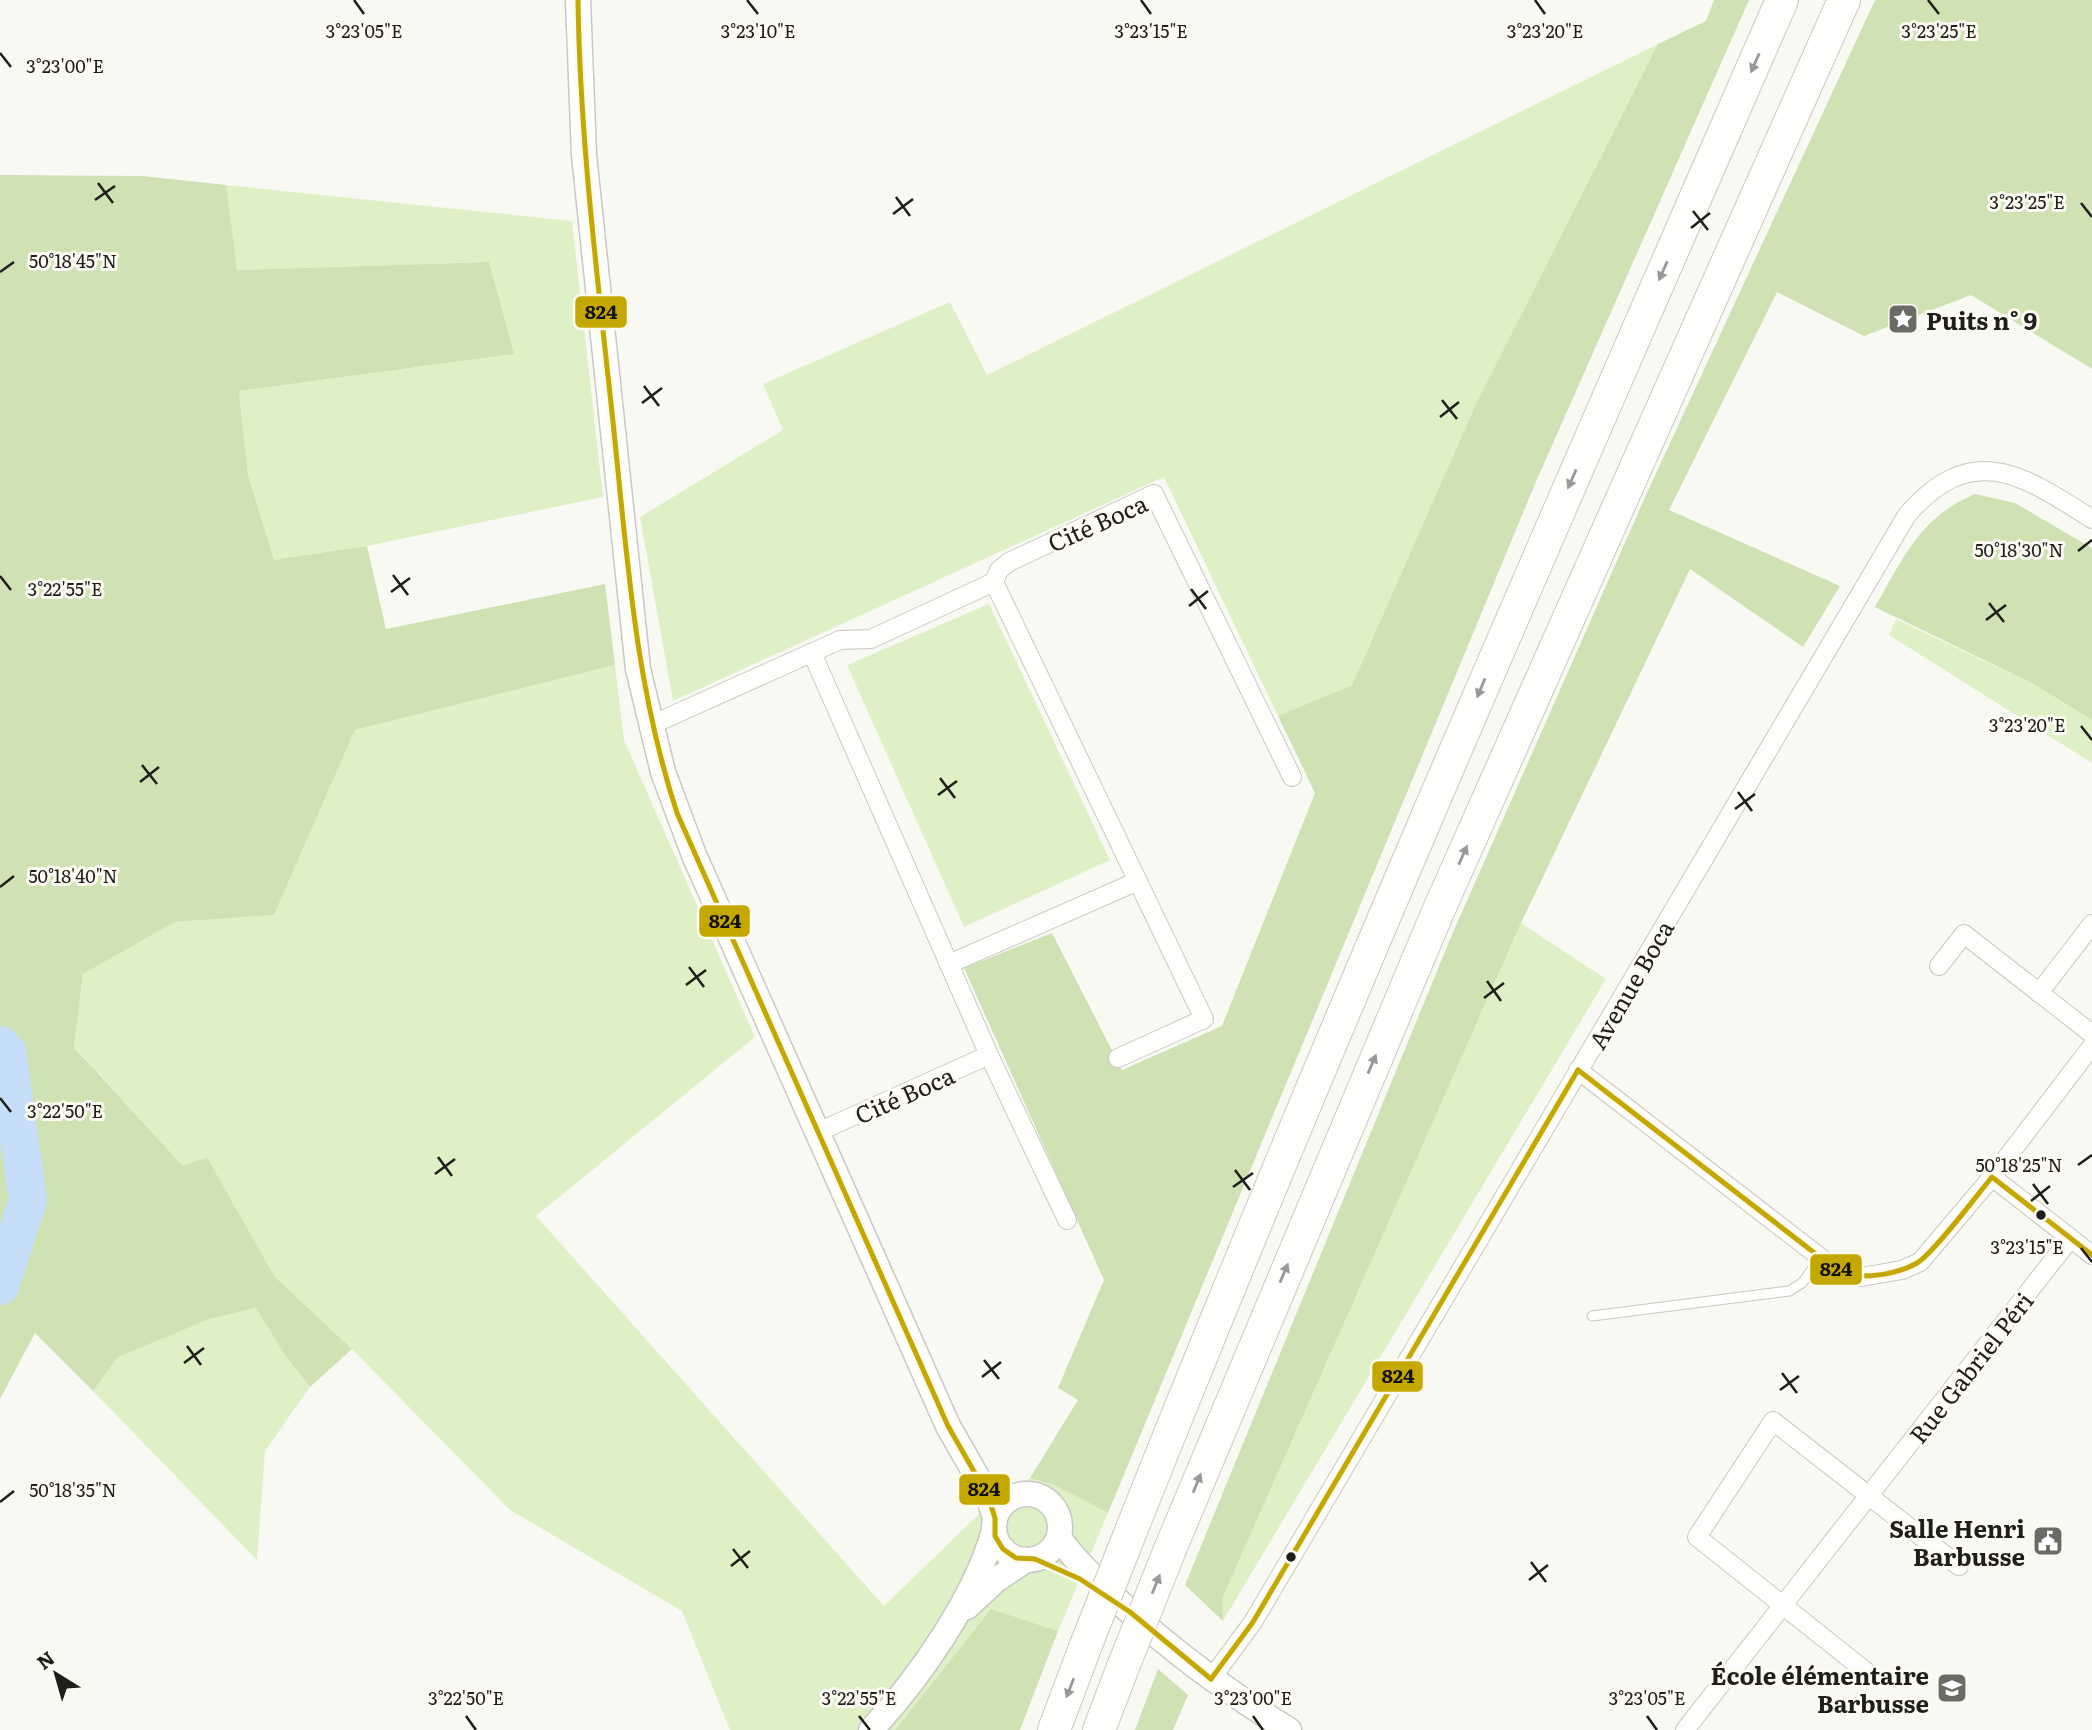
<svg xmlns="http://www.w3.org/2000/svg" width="2092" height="1730" font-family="Literata,serif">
<rect width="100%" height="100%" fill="#f9f9f4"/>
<!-- green -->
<g fill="#def1c6">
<polygon points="1658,44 1475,406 1352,685 1278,716 1164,477 673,701 640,517 783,430 763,384 950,302 987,375"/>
<polygon points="226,185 572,221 603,497 367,546 274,561 248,475 239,391 513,354 488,262 236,270"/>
<polygon points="989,604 1110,860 964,927 847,665"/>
<polygon points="1896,619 2035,685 2092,720 2092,763 1889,635"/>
<polygon points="615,665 624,740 755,1037 536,1216 884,1606 983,1510 1030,1478 1054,1485 1108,1513 1058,1631 991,1609 895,1730 730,1730 682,1611 510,1510 352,1349 275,1277 207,1157 183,1166 74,1046 83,974 175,922 274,915 355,730"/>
<polygon points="1521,923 1606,979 1223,1621 1222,1599"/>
<polygon points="256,1308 284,1354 310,1387 265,1451 257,1560 93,1391 118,1357 210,1319"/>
</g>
<!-- forest -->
<g fill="#cee2b4">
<polygon points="1714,0 1749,0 1535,484 1108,1513 1054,1485 1030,1478 1078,1400 1058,1388 1104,1280 964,968 1052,933 1122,1070 1222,1026 1315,793 1278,716 1352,685 1475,406 1658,44 1706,21"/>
<polygon points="1875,0 2092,0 2092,369 1971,295 1864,336 1777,292 1669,510 1840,586 1803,647 1690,569 1521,923 1222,1599 1223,1621 1185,1585 1451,937 1646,495"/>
<polygon points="0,175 143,176 226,185 237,270 489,262 514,354 239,391 248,475 274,560 367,546 386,629 605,584 615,665 355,730 274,915 175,922 83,974 74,1047 183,1166 207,1157 275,1277 352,1349 310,1387 284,1354 256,1308 210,1319 118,1357 93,1391 35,1333 0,1399"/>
<path d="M1975 494 2015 503 2092 548V720L2035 685 1875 607C1904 557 1919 518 1975 494Z"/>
<polygon points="991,1609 1058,1631 1020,1730 895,1730"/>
<polygon points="1158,1669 1188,1695 1173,1730 1135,1730"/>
</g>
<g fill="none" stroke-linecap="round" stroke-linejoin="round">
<!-- river -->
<polyline stroke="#c7defa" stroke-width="38" points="0,1045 7,1052 28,1200 0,1286"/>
<!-- lane casing -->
<g stroke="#c9c8c4" stroke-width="11">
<polyline id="lane" points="1592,1316 1789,1291 1802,1283 1820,1259"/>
</g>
<!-- street casing -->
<g stroke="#c9c8c4" stroke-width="20">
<g id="street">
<polyline points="994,582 999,570 1009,562 1154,494 1292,777"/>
<polyline points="812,653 989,1055 1067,1220"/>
<polyline points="649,726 840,640 871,639 994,582 1204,1019 1118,1058"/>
<polyline points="949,964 1138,881"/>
<polyline points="1939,966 1964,934 2092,1034"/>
<polyline points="2039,993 2092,924"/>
<polyline points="1578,1070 1843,1275 1861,1277 1902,1270 1920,1262 1992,1177 2092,1255"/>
<polyline points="818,1132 989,1055"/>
<polyline points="1992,1177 2092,1046"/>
<polyline points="1873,1677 1697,1537 1773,1421 1959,1566"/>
<path d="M1211 1679 1253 1622 1907 515C1973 439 2024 476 2092 519"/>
<polyline points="1685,1730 2070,1239"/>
</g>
</g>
<!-- secondary casing -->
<g stroke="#c9c8c4" stroke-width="27">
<g id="secondary">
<polyline points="578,0 584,155 638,669 663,772 694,855 948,1426 988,1496 995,1518"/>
<circle cx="1027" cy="1527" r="33"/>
<path d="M1059 1537C1072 1557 1089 1573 1106 1589 1161 1644 1223 1689 1289 1730"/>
<polyline points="967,1607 996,1580 1026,1560"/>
<path d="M871 1730C918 1680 976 1597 994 1530"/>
</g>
</g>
<!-- highway casing -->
<g stroke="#c9c8c4" stroke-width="34">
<g id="highway">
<path d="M1131 1531C1336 1016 1560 508 1782 0"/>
<polyline points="1171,1547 1437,914 1844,0"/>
<polyline points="1054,1730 1086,1645"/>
<polyline points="1099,1730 1123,1667"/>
</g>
</g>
<!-- lane -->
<use href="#lane" stroke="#fefefd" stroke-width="9"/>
<!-- street -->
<use href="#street" stroke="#fefefd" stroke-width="18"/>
<!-- secondary -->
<use href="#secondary" stroke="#fefefd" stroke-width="24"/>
<!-- highway -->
<use href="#highway" stroke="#fefefd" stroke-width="32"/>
<!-- highway-bridge casing -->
<g stroke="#c9c8c4" stroke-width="34" stroke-linecap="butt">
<g id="highway-bridge">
<polyline points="1086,1645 1131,1531"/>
<polyline points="1123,1667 1171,1547"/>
</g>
</g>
<!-- highway-bridge -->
<use href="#highway-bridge" stroke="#fefefd" stroke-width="32"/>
<!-- bus-1 casing -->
<g stroke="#fcfaf1" stroke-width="10">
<g id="bus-1">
<path d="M578 0C580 142 598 281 613 422 627 555 635 685 677 813L948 1426 988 1496 995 1518V1536L1003 1549 1016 1558 1035 1559 1080 1579 1130 1612 1211 1679"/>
<path d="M1578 1070 1843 1275C1867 1278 1896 1275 1917 1263 1933 1254 1977 1195 1992 1177L2092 1255"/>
<polyline points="1211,1679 1253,1622 1578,1070"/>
</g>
</g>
<!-- bus-1 -->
<use href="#bus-1" stroke="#c4a800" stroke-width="5"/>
</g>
<!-- one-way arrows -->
<defs><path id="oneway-solid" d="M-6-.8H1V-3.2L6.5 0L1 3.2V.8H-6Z" transform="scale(1.75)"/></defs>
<g fill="#999997">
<use href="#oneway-solid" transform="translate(1755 63) rotate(114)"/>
<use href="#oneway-solid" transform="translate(1663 271) rotate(114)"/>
<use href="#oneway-solid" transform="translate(1572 479) rotate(114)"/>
<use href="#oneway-solid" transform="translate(1481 688) rotate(113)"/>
<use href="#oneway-solid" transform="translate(1463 855) rotate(-66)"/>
<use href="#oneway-solid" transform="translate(1372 1064) rotate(-67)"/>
<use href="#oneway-solid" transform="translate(1284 1273) rotate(-67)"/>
<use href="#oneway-solid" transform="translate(1197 1483) rotate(-68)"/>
<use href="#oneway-solid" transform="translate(1156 1584) rotate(-68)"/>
<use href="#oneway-solid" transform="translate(1070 1688) rotate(111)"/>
</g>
<!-- ticks -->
<path fill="none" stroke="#1e1e1a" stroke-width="2.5" d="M354 0 364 14M747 0 758 14M1141 0 1151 14M1535 0 1545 14M1928 0 1939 14M0 53 11 67M98 183 113 203M896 197 910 216M95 200 115 186M2081 203 2092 217M1693 211 1708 230M893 214 913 199M1691 228 1710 213M0 272 14 262M644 386 659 406M1442 400 1457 419M642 403 662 388M1440 417 1459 402M2078 551 2092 540M393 575 408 595M0 576 11 590M1191 589 1206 609M391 592 410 578M1989 603 2004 622M1189 606 1208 591M1986 620 2006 605M2081 726 2092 740M142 765 157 784M940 778 955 798M140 782 159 767M1738 792 1752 811M938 795 957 781M1735 809 1755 794M0 887 14 876M689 967 704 987M1487 981 1501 1001M686 985 706 970M1484 998 1504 983M0 1098 11 1112M438 1157 452 1176M2078 1165 2092 1155M1235 1170 1250 1190M435 1174 455 1159M2033 1184 2048 1204M1233 1187 1253 1173M2031 1201 2050 1186M2081 1248 2092 1262M187 1346 201 1365M984 1360 999 1379M184 1363 204 1348M1782 1373 1797 1393M982 1377 1001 1362M1780 1390 1799 1376M0 1502 14 1491M733 1549 748 1568M1531 1562 1546 1582M731 1566 750 1551M1529 1580 1548 1565M466 1716 476 1730M859 1716 870 1730M1253 1716 1263 1730M1647 1716 1657 1730"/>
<!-- icons -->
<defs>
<g id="sight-square" transform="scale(1.575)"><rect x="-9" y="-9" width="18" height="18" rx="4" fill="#6b6b66" stroke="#fcfaf1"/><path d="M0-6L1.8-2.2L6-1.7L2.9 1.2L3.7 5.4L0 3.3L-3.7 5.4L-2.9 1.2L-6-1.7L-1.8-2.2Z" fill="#fff"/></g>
<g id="civic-square" transform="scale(1.575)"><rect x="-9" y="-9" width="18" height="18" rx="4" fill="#6b6b66" stroke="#fcfaf1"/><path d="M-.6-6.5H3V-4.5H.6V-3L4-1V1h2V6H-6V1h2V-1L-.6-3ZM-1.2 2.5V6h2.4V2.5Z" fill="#fff"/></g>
<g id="school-square" transform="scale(1.575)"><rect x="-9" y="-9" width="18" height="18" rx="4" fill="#6b6b66" stroke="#fcfaf1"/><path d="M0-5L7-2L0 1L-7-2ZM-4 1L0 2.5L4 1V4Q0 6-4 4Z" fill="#fff"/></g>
</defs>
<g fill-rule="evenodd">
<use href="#sight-square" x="1903" y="319"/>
<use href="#civic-square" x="2048" y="1541"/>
<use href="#school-square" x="1952" y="1688"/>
</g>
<!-- markers -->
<g fill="#1e1e1a" stroke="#fcfaf1" stroke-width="2.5">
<circle cx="2041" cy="1215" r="6"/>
<circle cx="1291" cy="1557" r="6"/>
</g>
<g text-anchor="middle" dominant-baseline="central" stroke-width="6" stroke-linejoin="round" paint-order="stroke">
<!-- poi labels -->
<g font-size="24" font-weight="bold" fill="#1e1e1a" stroke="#fcfaf1" text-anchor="end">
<text x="1926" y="319" text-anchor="start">Puits n° 9</text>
<text x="2025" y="1527">Salle Henri<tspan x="2025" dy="28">Barbusse</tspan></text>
<text x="1929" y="1674">École élémentaire<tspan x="1929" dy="28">Barbusse</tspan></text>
</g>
<!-- street labels -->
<g font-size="24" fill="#1e1e1a" stroke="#fcfaf1">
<text transform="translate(1097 522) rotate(-24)">Cité Boca</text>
<text transform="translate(1630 984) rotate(-60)">Avenue Boca</text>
<text transform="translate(904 1094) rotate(-24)">Cité Boca</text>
<text transform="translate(1970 1367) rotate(-52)">Rue Gabriel Péri</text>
</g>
</g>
<g font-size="18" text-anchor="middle" fill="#1e1e1a" stroke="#fcfaf1" stroke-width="6" stroke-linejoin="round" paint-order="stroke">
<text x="364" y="38">3°23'05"E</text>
<text x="758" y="38">3°23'10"E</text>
<text x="1151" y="38">3°23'15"E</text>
<text x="1545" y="38">3°23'20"E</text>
<text x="1939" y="38">3°23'25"E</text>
<text x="65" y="73">3°23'00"E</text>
<text x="2027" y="209">3°23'25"E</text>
<text x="73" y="268">50°18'45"N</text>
<text x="2019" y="557">50°18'30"N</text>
<text x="65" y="596">3°22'55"E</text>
<text x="2027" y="732">3°23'20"E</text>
<text x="73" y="883">50°18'40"N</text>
<text x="65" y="1118">3°22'50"E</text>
<text x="2019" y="1172">50°18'25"N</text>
<text x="2027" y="1254">3°23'15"E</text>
<text x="73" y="1497">50°18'35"N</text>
<text x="466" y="1705">3°22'50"E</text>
<text x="859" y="1705">3°22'55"E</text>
<text x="1253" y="1705">3°23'00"E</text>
<text x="1647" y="1705">3°23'05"E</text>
</g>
<g stroke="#fcfaf1" stroke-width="2.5">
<rect x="574" y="295" width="54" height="34" rx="7" fill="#c4a800"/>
<rect x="698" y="904" width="53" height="34" rx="7" fill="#c4a800"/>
<rect x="1809" y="1253" width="54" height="33" rx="7" fill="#c4a800"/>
<rect x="1371" y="1360" width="53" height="33" rx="7" fill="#c4a800"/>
<rect x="958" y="1473" width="53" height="33" rx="7" fill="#c4a800"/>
</g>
<g font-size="19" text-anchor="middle" font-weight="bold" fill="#111">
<text x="601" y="319">824</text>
<text x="725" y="928">824</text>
<text x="1836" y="1276">824</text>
<text x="1398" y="1383">824</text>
<text x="984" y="1496">824</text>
</g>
<!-- north arrow -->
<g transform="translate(56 1674) rotate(323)" stroke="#fcfaf1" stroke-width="5" paint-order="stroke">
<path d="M0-5L12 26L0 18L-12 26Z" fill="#1e1e1a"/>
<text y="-10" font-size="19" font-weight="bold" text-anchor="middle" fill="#1e1e1a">N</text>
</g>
</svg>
